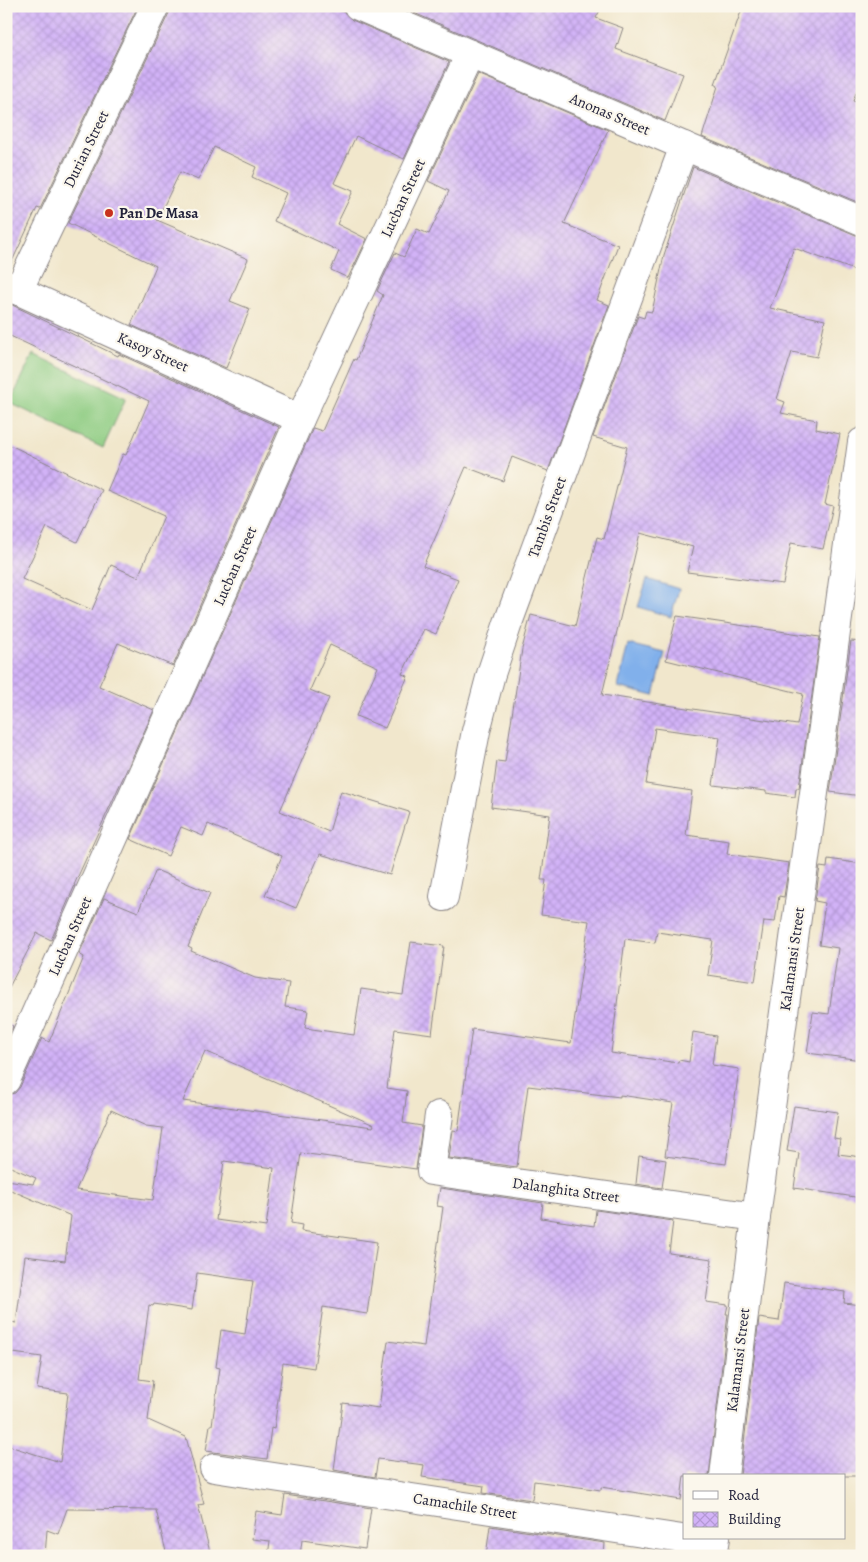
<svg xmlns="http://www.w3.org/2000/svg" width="868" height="1562" font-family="Alegreya,serif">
<defs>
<pattern id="building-cross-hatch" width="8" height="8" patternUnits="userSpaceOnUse" patternTransform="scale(1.25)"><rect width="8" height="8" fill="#d2b2f7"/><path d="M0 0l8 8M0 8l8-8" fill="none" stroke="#b499d5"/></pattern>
</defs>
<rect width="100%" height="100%" fill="#fbf7ec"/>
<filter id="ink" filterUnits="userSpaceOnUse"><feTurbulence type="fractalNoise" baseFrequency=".02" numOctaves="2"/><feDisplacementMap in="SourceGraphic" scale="10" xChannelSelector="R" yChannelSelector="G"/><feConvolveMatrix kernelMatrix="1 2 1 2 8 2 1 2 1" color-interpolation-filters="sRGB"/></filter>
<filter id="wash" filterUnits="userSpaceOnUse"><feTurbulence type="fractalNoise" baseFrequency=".0096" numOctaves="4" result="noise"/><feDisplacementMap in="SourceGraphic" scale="20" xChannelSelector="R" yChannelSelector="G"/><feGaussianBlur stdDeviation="1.12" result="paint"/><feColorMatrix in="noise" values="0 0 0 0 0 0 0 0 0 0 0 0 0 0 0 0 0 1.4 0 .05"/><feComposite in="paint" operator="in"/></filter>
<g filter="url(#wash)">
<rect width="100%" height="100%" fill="#f1e7cc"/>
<!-- pitch -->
<polygon fill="#8ecc82" stroke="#58775e" points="33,354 126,398 103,448 10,403"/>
<!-- water -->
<g fill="#81b0eb" stroke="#526993">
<polygon points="647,579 679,589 671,617 638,607"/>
<polygon points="628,644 665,653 654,696 618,687"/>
</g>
<g id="blocks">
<!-- building -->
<g fill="url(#building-cross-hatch)" fill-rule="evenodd">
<polygon points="6,6 138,6 40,209 37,208 8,270 6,270"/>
<polygon points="170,6 330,6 345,13 352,20 449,62 404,159 356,136 334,183 353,191 337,224 367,239 348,278 331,270 339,251 274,221 286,193 252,177 256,167 214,147 198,180 180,172 157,220 248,259 230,301 250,309 226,368 131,325 156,266 68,223 169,13"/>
<polygon points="418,6 602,6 596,18 623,28 616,49 683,74 665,121 414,13"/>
<polygon points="743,6 862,6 862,77 853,101 862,104 862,204 702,137 718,86 715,84"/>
<polygon points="478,74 608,130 564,224 618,245 597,300 609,305 548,471 512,457 503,481 466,467 423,566 458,579 436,634 424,629 402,674 408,676 385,728 356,716 378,667 330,645 310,690 329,698 280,811 329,832 341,791 409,812 390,875 320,854 296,908 265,895 282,856 208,824 203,836 181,827 168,856 130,839 313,428 322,431 354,359 356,360 383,295 377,291 395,253 404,257 417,229 429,234 449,191 428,181"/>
<polygon points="693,167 856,235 862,236 862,250 854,270 794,248 770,308 825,320 817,357 792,352 777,399 785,402 781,413 817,420 816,429 840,434 825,504 833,506 823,549 791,543 783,584 687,572 693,547 640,533 602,695 797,725 803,694 666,660 674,627 677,616 820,637 799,788 796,788 795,797 766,793 766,791 713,785 720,737 655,728 646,784 692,791 686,835 729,841 727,854 789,863 784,897 779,896 775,922 764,921 755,982 708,975 713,940 657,932 655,943 625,939 611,1053 678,1063 679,1060 689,1062 693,1032 716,1036 712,1065 739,1069 726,1164 665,1156 673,1103 620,1095 620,1097 528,1086 517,1167 449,1158 453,1130 458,1131 472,1029 571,1043 589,921 541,915 546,880 541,880 550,815 491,807 497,761 505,762 522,649 531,615 575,626 597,537 604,539 627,447 593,437 638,316 644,318 646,311 652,312 664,255"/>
<polygon points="6,302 118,356 119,354 279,427 173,666 118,643 99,686 154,710 74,885 75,885 51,940 37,933 6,993 6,443 102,490 77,542 47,527 22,579 92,610 111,565 138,577 164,516 107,491 123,454 126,455 149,401 6,334"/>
<polygon points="851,641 862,642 862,796 830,792"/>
<polygon points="828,859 862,864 862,1060 807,1053 813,1012 829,1014 838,948 819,945 825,903 815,901 820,867 827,868"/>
<path d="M156 870 210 893 188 947 192 949 191 951 255 978 289 983 285 1007 308 1010 305 1028 354 1035 361 989 403 995 411 942 444 946 432 1034 395 1029 387 1088 407 1091 403 1123 422 1126 416 1169 301 1153 291 1223 302 1225 301 1231 377 1242 367 1314 323 1307 314 1368 283 1363 274 1429 271 1428 267 1459 206 1451 210 1425H212L220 1368 216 1367 221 1330 245 1334 253 1281 197 1273 192 1310 154 1304 153 1306 149 1305 139 1379 153 1381 148 1420 186 1437 204 1504 198 1505 211 1556H167L156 1510 67 1509 58 1534 47 1530 45 1556H6V1445L60 1462 68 1393 37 1389 42 1357 6 1352V1321L16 1323 25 1256 65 1261 71 1216 6 1188 7 1180 33 1184 36 1178 6 1165V1095L15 1093 20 1087 42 1038 49 1042 84 957 79 954 104 898 138 912ZM205 1051 374 1125 373 1127 183 1101ZM111 1110 146 1126 163 1128 153 1200 76 1190ZM224 1161 274 1168 266 1227 216 1220Z"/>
<polygon points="6,1023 13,1026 6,1041"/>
<polygon points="794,1106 838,1112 834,1138 840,1139 838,1154 862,1157 862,1198 794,1188 799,1153 787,1151"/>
<polygon points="639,1156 666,1160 662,1188 636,1184"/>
<polygon points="440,1188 543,1203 541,1218 594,1226 596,1210 673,1221 669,1253 712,1259 706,1302 728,1305 726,1314 728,1314 709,1476 684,1476 681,1500 601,1487 601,1490 534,1481 532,1500 483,1493 484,1486 422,1477 424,1465 378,1459 375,1477 334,1470 343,1403 379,1408 388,1341 424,1346 443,1207 437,1206"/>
<polygon points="784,1283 845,1292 844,1303 862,1305 862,1476 740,1476 759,1318 779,1321"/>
<polygon points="285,1495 371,1508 365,1549 302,1540 300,1556 268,1556 270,1541 252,1539 256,1511 282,1515"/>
<polygon points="490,1526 605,1543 604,1556 486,1556"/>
</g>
</g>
</g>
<g filter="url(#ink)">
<use href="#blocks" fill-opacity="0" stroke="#8a8484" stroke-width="1"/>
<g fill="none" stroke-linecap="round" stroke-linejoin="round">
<!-- minor casing -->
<g stroke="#8a8484" stroke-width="30">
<g id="minor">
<polyline points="358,6 684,146 862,221"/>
<polyline points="6,285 300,419"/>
<polyline points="18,291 155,6"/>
<polyline points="444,897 476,731 491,674 508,623 684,146"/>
<polyline points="6,1080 300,419 470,54"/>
<polyline points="439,1115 431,1171 756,1217"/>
<polyline points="214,1468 715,1544 716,1538"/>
<polyline points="724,1476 756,1217 862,442"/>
</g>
</g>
<!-- minor -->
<use href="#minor" stroke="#fff" stroke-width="28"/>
</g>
</g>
<!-- markers -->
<circle fill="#c8321e" stroke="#fbf7ec" stroke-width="2" cx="109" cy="213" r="5"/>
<g text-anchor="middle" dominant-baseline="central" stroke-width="4.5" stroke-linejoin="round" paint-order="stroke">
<!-- street labels -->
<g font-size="15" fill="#22223b" stroke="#fbf7ec">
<text transform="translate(610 114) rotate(23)">Anonas Street</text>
<text transform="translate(86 149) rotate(-64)">Durian Street</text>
<text transform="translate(403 198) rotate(-65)">Lucban Street</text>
<text transform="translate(153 352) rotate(24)">Kasoy Street</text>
<text transform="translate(547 517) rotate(-70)">Tambis Street</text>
<text transform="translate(235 566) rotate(-66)">Lucban Street</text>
<text transform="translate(70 936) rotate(-66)">Lucban Street</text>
<text transform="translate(792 959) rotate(-82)">Kalamansi Street</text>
<text transform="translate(566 1190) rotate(8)">Dalanghita Street</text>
<text transform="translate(738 1360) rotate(-83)">Kalamansi Street</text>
<text transform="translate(465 1506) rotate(9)">Camachile Street</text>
</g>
<!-- poi labels -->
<g font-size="15" font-weight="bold" fill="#22223b" stroke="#fbf7ec" text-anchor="start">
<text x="119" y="213">Pan De Masa</text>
</g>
</g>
<!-- margin -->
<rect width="868" height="1562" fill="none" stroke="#fbf7ec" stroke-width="25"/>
<!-- legend -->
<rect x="683" y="1474" width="162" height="65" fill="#fbf7ec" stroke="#a4a2a5"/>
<rect x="693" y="1491" width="25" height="8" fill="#ffffff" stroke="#a4a2a5"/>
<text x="728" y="1500" font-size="15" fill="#22223b">Road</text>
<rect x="693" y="1512" width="25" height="15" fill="url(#building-cross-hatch)" stroke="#a4a2a5"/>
<text x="728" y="1524" font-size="15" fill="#22223b">Building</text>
</svg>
